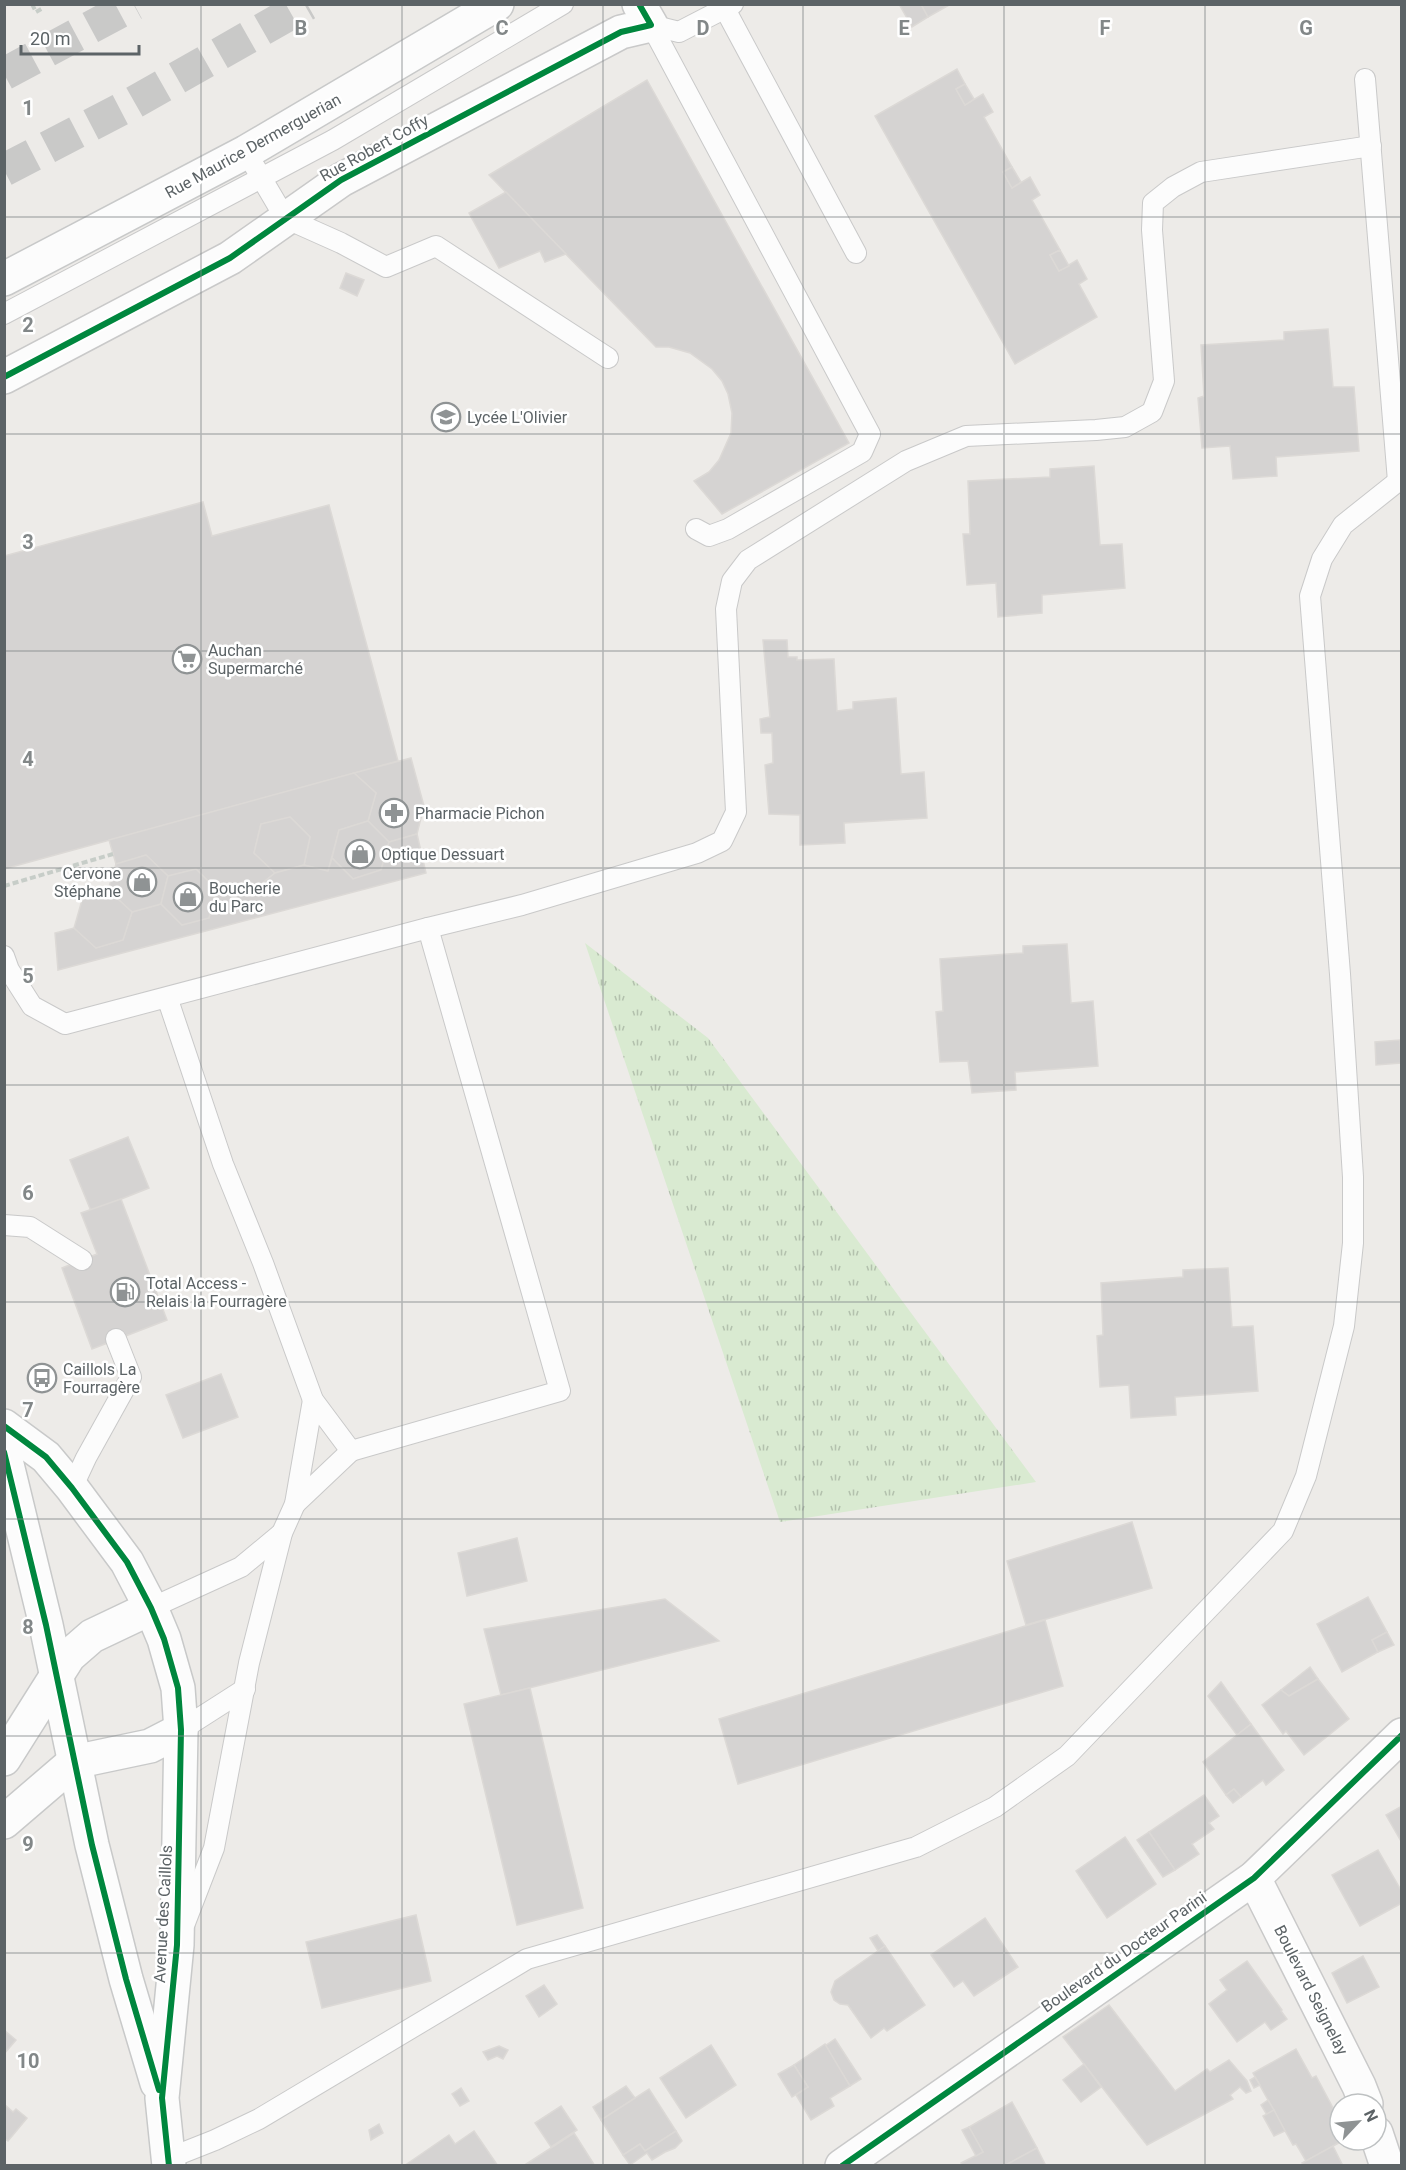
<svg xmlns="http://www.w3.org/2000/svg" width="1406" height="2170" font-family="Roboto,sans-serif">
<defs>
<pattern id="grass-tufts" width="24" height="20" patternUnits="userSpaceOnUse" patternTransform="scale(1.5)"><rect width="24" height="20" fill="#d9ead1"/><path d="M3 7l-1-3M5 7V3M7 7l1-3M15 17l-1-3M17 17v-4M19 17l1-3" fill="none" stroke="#b3c1ad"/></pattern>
</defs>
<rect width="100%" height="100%" fill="#edebe8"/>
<!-- grass -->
<polygon fill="url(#grass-tufts)" points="585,943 708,1038 1036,1482 780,1522"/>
<!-- building -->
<g fill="#d5d3d2" stroke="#dcd9d6" stroke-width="1.5">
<polygon points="899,4 921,4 928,17 912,27"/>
<polygon points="921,4 951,4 928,17"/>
<polygon points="957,69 965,84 956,89 965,105 983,94 993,112 984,117 1012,167 1003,172 1012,188 1030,177 1040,195 1032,200 1060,250 1050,255 1059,271 1077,260 1087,279 1079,284 1097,317 1015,364 875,116"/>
<polygon points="647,80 849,443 722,514 694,481 709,472 719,460 731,433 732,413 728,394 722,381 712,369 690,353 669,347 656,347 489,175"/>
<polygon points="965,84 974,99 965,105 956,89"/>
<polygon points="1012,167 1021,182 1012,188 1003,172"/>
<polygon points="506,192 566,254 545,262 540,251 499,268 469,213"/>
<polygon points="1060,250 1069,266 1059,271 1050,255"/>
<polygon points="346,273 364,280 357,296 340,288"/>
<polygon points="1328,329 1333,387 1354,387 1359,451 1276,457 1277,476 1233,479 1230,446 1202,448 1198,398 1204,396 1201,345 1284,340 1284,332"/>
<polygon points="1094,466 1100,545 1122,544 1125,588 1042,595 1042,613 998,617 996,583 967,585 963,534 970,534 968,481 1050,477 1050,469"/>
<polygon points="203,502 212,536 329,505 398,761 4,869 4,556"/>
<polygon points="763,640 787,640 788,657 797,657 797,660 834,659 837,711 853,709 853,702 896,698 901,774 924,772 927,818 844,823 845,843 800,845 800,815 769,814 765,765 773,763 772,733 761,733 760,719 770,717"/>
<polygon points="411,758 424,806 417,834 389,842 368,821 376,793 354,773"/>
<polygon points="354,773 376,793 368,821 339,830 328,871 304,865 310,837 290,817 261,824 254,853 275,873 255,889 248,881 216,889 196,869 168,876 146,855 116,864 109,840"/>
<polygon points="290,817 310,837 304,865 275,873 254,853 261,824"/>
<polygon points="368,821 389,842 381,870 353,879 332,858 339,830"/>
<polygon points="417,834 426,873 58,970 55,933 74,928 96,948 123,940 132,912 161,904 182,925 209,918 216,889 248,881 255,889 275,873 304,865 328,871 332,858 353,879 381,870 389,842"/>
<polygon points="146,855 168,876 161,904 132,912 108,890 116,864"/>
<polygon points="196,869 216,889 209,918 182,925 161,904 168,876"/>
<polygon points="108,890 132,912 123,940 96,948 74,928 82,900"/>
<polygon points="1067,944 1071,1003 1093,1001 1098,1066 1015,1072 1016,1090 972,1093 968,1061 940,1062 936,1012 943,1011 940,959 1023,953 1023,946"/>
<polygon points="1400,1040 1401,1063 1376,1065 1375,1042"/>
<polygon points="128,1137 149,1188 91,1211 70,1160"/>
<polygon points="121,1199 167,1320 92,1349 62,1268 97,1254 81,1213"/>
<polygon points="1228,1268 1232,1327 1253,1326 1258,1391 1175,1397 1176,1415 1131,1418 1129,1385 1100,1387 1097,1336 1103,1335 1101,1283 1183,1277 1183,1270"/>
<polygon points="221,1374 238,1417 183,1438 166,1395"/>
<polygon points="1132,1522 1152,1588 1026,1625 1007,1561"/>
<polygon points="517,1538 527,1581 467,1596 458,1553"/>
<polygon points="1368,1597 1387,1632 1372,1640 1378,1652 1342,1672 1317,1624"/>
<polygon points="665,1599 719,1641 501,1695 484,1629"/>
<polygon points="1045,1620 1063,1686 738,1784 719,1719"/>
<polygon points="1387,1632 1394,1645 1378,1652 1372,1640"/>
<polygon points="1310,1667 1318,1679 1289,1696 1281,1690"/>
<polygon points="1318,1679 1349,1719 1304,1755 1286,1731 1283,1734 1262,1705 1281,1690 1289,1696"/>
<polygon points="1221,1682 1251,1724 1237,1735 1208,1696"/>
<polygon points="530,1688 583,1908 517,1925 464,1704"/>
<polygon points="1251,1724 1284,1770 1266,1785 1263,1780 1241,1797 1234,1789 1226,1795 1203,1762"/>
<polygon points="1234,1789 1241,1797 1233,1803 1226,1795"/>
<polygon points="1204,1795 1219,1816 1209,1823 1214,1829 1192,1844 1199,1854 1175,1870 1149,1832"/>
<polygon points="1402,1806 1402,1843 1386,1815"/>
<polygon points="1149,1832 1175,1870 1163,1877 1137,1840"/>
<polygon points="1125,1837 1156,1884 1107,1918 1076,1871"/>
<polygon points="1378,1850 1402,1892 1402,1903 1360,1926 1332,1875"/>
<polygon points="416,1915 431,1981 322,2008 306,1942"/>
<polygon points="985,1918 1018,1967 974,1996 963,1981 954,1987 931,1955"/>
<polygon points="877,1935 885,1946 878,1951 870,1938"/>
<polygon points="885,1946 925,2005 887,2031 884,2028 871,2038 848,2005 840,2004 834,2000 831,1992 835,1981"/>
<polygon points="1363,1956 1379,1987 1347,2003 1332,1973"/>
<polygon points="1247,1961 1282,2010 1281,2011 1287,2019 1271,2030 1265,2022 1237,2042 1209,2004 1227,1990 1220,1980"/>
<polygon points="544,1985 557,2004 539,2017 526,1996"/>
<polygon points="1109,2005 1175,2091 1207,2069 1210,2072 1229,2060 1247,2081 1251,2091 1246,2093 1240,2087 1230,2095 1233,2099 1147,2145 1063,2037"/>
<polygon points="4,2030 16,2040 4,2054"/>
<polygon points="835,2039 861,2079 850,2086 825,2046"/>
<polygon points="825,2044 850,2086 830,2098 834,2106 811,2120 796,2095 808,2087 794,2065"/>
<polygon points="711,2045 736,2085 686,2118 660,2078"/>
<polygon points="499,2046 508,2050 503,2059 497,2056 488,2060 483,2052"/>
<polygon points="1296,2049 1312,2078 1316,2076 1340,2121 1340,2140 1344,2140 1306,2161 1296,2144 1293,2145 1253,2073"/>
<polygon points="1084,2064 1101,2087 1081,2102 1063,2080"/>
<polygon points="794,2065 808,2087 792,2097 778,2074"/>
<polygon points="1255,2077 1260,2085 1254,2088 1250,2080"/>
<polygon points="626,2086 635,2098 601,2120 593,2107"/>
<polygon points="461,2088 469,2101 460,2106 452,2094"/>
<polygon points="649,2089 676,2131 645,2151 640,2144 623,2155 601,2120"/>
<polygon points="1268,2100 1274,2110 1267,2115 1261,2105"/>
<polygon points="1012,2102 1037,2148 1004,2166 962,2166 961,2163 983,2152 969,2127"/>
<polygon points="4,2104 13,2112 16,2109 27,2118 8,2141 4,2138"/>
<polygon points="561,2106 577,2130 551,2147 535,2123"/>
<polygon points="1274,2110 1285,2131 1274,2136 1263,2116"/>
<polygon points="379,2124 383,2133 371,2140 369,2130"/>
<polygon points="969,2127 983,2152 976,2156 962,2130"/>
<polygon points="474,2131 498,2166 404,2166 449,2135 455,2144"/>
<polygon points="676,2131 682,2141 675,2148 665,2152 652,2160 647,2153 630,2165 623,2155 640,2144 645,2151"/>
<polygon points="574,2133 595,2166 523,2166"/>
<polygon points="1333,2146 1343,2166 1304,2166 1302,2163"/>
<polygon points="1037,2148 1046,2166 1004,2166"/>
</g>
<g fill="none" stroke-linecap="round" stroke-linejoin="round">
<!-- highway-tunnel -->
<g stroke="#c9c9c8" stroke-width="33" stroke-dasharray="33 16" stroke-linecap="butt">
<polyline points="4,74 134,4"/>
<polyline points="4,170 133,103 307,4"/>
</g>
<!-- lane casing -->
<g stroke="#c9c9c9" stroke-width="22">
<g id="lane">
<polyline points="725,9 856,253"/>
<polyline points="651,25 870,434 862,452 728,529 709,536 696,529"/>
<polyline points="651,25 679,32 733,4"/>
<polyline points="1365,79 1398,481"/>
<polyline points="255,167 285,218 341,243 386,267 436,246 608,358"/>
<polyline points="4,314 333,140 563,4"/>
<polyline points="428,928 522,905 697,853 722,841 736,812 726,609 732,581 748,560 906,461 966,436 1096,430 1125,427 1152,412 1164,381 1152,230 1153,203 1173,187 1201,172 1371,146"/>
<polyline points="4,956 9,970 32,1006 65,1024 428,928 560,1391 351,1451 313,1400 263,1263 223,1164 167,997"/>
<polyline points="4,1225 30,1227 82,1260"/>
<polyline points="72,1488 86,1458 131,1377 116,1339"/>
<polyline points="295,1504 351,1451"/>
<polyline points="151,1608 241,1567 282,1533"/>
<polyline points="181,1730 245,1689"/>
<polyline points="185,1923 214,1848 249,1663 282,1533 295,1504 313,1400"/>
<polyline points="167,2159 215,2140 259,2119 527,1959 916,1847 995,1807 1067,1756 1283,1531 1306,1476 1344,1326 1353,1243 1353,1177 1340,974 1310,596 1322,559 1343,525 1402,478"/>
</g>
</g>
<!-- street casing -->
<g stroke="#c9c9c9" stroke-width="36">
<g id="street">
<polyline points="4,377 230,258 341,180 621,32 651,25 639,4"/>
<polyline points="1254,1878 1359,2086 1366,2104"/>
<polyline points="1376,2133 1387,2166"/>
<polyline points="842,2166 1254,1878 1402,1735"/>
</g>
</g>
<!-- secondary casing -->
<g stroke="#c8c9c9" stroke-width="36">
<g id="secondary">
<polyline points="4,279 246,152 497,4"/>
<polyline points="4,1426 46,1457 72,1488 127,1562 151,1608 164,1639 178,1688 181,1730 177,1945 162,2098 169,2166"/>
<polyline points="4,1452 46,1625 92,1845 126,1979 157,2083"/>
<polyline points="4,1759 69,1656 92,1636 151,1608"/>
<polyline points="74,1762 150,1746 181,1730"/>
<polyline points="4,1822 74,1762"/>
</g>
</g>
<!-- path -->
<g stroke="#c7cdc8" stroke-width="4" stroke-dasharray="6 3" stroke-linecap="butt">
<polyline points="32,4 36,12 43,8"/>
<polyline points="4,886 113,854"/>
</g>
<!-- lane -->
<use href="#lane" stroke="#fcfcfc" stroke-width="20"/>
<!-- street -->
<use href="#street" stroke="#fcfcfc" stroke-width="33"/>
<!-- secondary -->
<use href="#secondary" stroke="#fcfcfc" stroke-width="33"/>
<!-- cycleway casing -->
<g stroke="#fff" stroke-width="10">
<g id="cycleway">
<polyline points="4,377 230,258 341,180 621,32 651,25 639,4"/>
<polyline points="4,1426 46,1457 72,1488 127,1562 151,1608 164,1639 178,1688 181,1730 177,1945 162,2098 169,2166"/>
<polyline points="4,1452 46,1625 92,1845 126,1979 159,2090"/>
<polyline points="842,2166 1254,1878 1402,1735"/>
</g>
</g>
<!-- cycleway -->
<use href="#cycleway" stroke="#00873e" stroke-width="6"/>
</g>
<!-- grid -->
<path fill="none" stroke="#828788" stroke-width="1.5" stroke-opacity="0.55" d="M201 4V2166M402 4V2166M603 4V2166M803 4V2166M1004 4V2166M1205 4V2166M4 217H1402M4 434H1402M4 651H1402M4 868H1402M4 1085H1402M4 1302H1402M4 1519H1402M4 1736H1402M4 1953H1402"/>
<!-- icons -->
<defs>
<g id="school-ring" transform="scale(1.5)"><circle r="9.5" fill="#fff" stroke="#8f9394" stroke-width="1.5"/><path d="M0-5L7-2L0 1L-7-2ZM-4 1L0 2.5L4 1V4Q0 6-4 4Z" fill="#8f9394"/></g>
<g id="supermarket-ring" transform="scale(1.5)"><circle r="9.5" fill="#fff" stroke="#8f9394" stroke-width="1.5"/><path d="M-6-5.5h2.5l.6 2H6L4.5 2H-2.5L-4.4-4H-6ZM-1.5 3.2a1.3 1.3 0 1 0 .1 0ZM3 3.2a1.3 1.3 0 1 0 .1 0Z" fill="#8f9394"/></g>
<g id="pharmacy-ring" transform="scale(1.5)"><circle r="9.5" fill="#fff" stroke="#8f9394" stroke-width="1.5"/><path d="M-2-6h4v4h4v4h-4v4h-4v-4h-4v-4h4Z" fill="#8f9394"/></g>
<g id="shop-ring" transform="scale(1.5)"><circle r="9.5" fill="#fff" stroke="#8f9394" stroke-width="1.5"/><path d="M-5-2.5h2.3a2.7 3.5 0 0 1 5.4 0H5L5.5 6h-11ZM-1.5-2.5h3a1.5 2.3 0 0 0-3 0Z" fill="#8f9394"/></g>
<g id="fuel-ring" transform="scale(1.5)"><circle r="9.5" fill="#fff" stroke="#8f9394" stroke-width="1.5"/><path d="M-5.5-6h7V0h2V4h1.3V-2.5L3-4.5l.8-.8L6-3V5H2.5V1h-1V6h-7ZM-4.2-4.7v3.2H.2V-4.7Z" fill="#8f9394"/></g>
<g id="bus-ring" transform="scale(1.5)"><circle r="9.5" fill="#fff" stroke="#8f9394" stroke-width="1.5"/><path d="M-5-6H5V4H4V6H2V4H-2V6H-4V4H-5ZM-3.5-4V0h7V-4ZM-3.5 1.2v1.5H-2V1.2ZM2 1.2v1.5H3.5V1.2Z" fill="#8f9394"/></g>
</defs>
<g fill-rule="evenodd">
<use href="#school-ring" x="446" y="417"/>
<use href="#supermarket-ring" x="187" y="659"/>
<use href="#pharmacy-ring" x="394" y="813"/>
<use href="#shop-ring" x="360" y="854"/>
<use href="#shop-ring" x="142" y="882"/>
<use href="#shop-ring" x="188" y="897"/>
<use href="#fuel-ring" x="125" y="1292"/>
<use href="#bus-ring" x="42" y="1378"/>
</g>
<g text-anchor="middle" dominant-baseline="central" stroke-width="5" stroke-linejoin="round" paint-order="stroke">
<!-- street labels -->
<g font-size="16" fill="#5c6366" stroke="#fff">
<text transform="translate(253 146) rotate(-29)">Rue Maurice Dermerguerian</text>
<text transform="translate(374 148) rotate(-29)">Rue Robert Coffy</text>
<text transform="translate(163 1914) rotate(-87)">Avenue des Caillols</text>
<text transform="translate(1124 1952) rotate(-35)">Boulevard du Docteur Parini</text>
<text transform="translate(1311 1990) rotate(63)">Boulevard Seignelay</text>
</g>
<!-- poi labels -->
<g font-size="16" fill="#5c6366" stroke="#fff" text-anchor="start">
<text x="467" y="417">Lycée L'Olivier</text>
<text x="208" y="650">Auchan<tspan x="208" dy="18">Supermarché</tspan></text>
<text x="415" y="813">Pharmacie Pichon</text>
<text x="381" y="854">Optique Dessuart</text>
<text x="121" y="873" text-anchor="end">Cervone<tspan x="121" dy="18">Stéphane</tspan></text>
<text x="209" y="888">Boucherie<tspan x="209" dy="18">du Parc</tspan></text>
<text x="146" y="1283">Total Access -<tspan x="146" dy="18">Relais la Fourragère</tspan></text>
<text x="63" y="1369">Caillols La<tspan x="63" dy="18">Fourragère</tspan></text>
</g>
</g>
<g font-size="20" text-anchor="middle" font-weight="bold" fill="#828788" stroke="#fff" stroke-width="5" stroke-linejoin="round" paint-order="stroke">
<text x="301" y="35">B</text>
<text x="502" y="35">C</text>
<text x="703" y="35">D</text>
<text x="904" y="35">E</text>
<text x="1105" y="35">F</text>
<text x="1306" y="35">G</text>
<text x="28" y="115">1</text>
<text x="28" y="332">2</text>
<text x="28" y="549">3</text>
<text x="28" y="766">4</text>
<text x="28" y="983">5</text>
<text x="28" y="1200">6</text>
<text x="28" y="1417">7</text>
<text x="28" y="1634">8</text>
<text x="28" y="1851">9</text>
<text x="28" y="2068">10</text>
</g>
<!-- border -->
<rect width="1406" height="2170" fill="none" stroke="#5c6366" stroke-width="12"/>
<!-- north arrow -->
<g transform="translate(1358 2122) rotate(64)"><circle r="28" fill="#ffffff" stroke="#bec1c2" stroke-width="1.5"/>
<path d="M0-4.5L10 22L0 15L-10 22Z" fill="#8f9394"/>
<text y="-9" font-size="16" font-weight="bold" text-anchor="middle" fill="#5c6366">N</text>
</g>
<!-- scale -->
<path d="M21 45v9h118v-9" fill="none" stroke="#5c6366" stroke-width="3"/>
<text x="30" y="45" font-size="18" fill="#5c6366" stroke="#ffffff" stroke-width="4.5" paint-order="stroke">20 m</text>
</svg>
